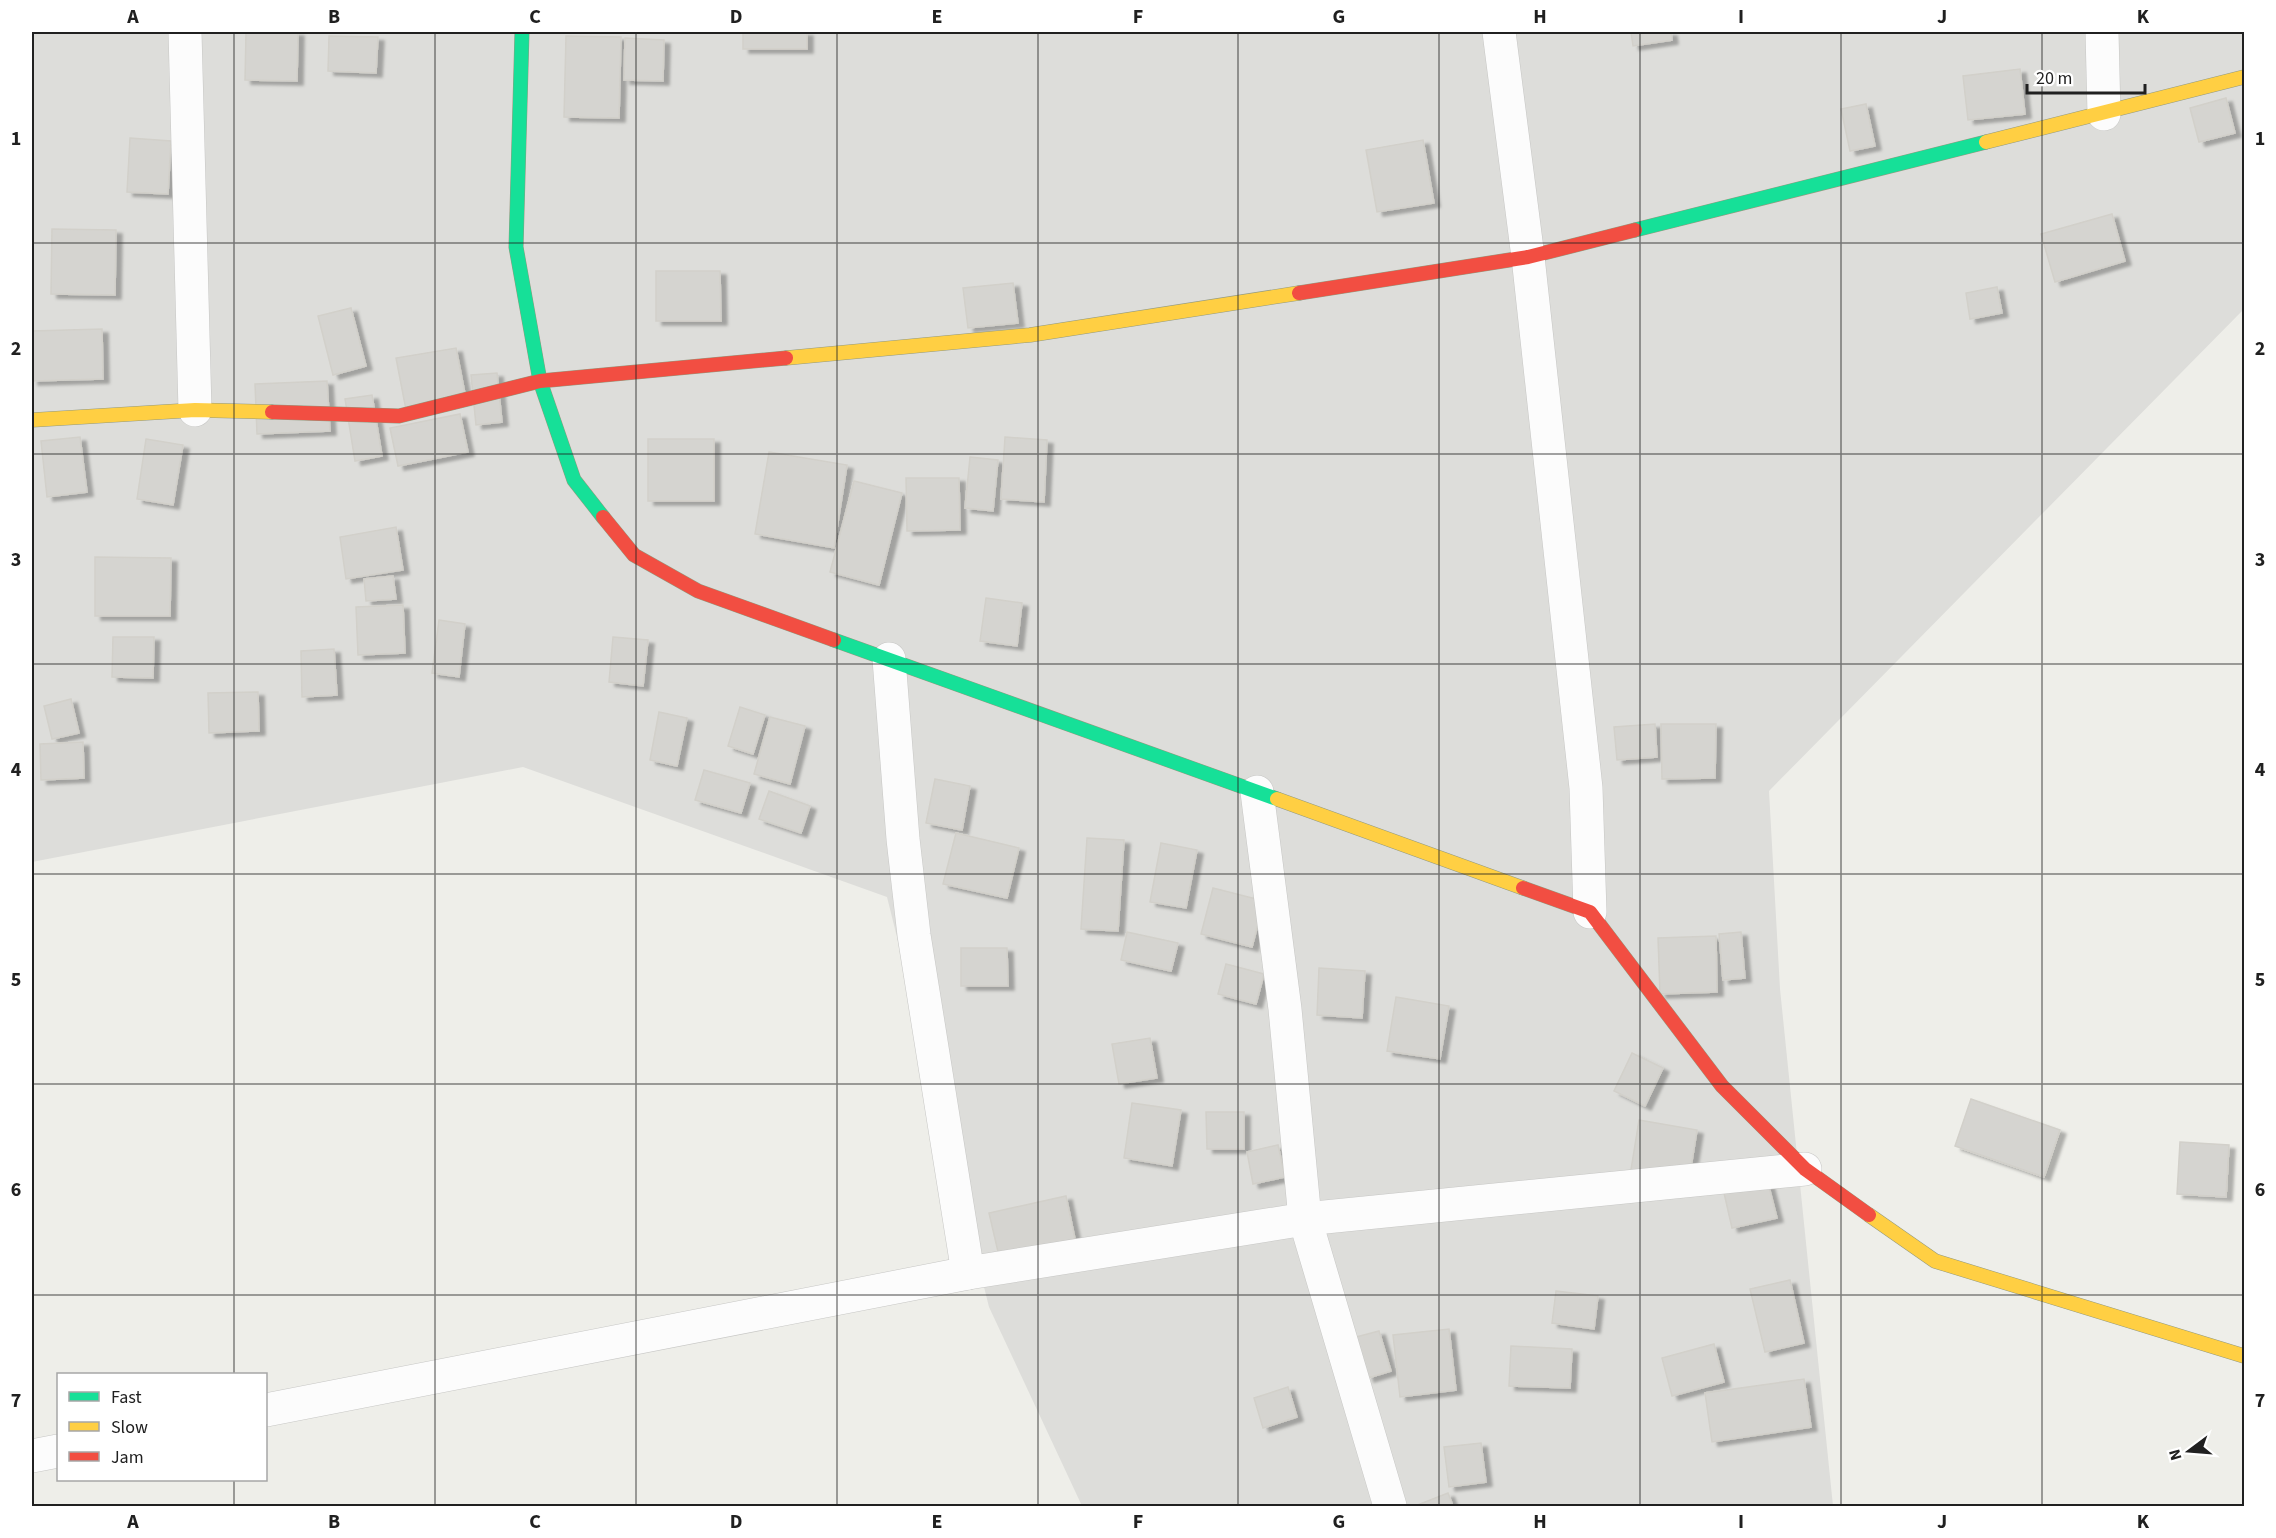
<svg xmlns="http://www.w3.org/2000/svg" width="2276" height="1538" font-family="'Source Sans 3',sans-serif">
<defs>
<filter id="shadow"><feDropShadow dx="6" dy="4" stdDeviation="1.5" flood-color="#0004"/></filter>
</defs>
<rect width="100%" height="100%" fill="#eeeee9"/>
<!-- residential -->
<polygon fill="#ddddda" points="32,32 2244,32 2244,309 1769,791 1780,989 1833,1506 1082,1506 989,1307 887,897 523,767 32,862"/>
<!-- building -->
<g fill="#d5d4d0" stroke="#d2d0ca" stroke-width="1.5" filter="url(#shadow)">
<polygon points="246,32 298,32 297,81 245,80"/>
<rect x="743" y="32" width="64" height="17"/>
<polygon points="1631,32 1671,32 1672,40 1633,46"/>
<polygon points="329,36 378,37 376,73 328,71"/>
<polygon points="566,36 621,37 619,118 564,117"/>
<polygon points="625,38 664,40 663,81 624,80"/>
<polygon points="2020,69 2025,114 1968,120 1963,76"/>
<polygon points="2226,98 2235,133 2199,142 2190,108"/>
<polygon points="1866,104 1875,146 1850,151 1841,109"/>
<polygon points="130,138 171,141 168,194 127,192"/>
<polygon points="1423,140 1434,203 1377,212 1366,150"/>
<polygon points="2112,214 2125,261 2055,282 2041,234"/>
<polygon points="52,229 116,230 115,295 51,294"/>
<polygon points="656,271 720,271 721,321 656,321"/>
<polygon points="1013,283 1018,323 968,328 963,288"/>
<polygon points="1997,287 2002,313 1970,319 1966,293"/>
<polygon points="351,308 366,366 333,375 318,316"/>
<polygon points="102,329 103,379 32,381 32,331"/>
<polygon points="456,348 466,399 406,410 396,358"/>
<polygon points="497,373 502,422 476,425 471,375"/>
<polygon points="327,381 330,431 257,434 255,384"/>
<polygon points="372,395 382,456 355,461 345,399"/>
<polygon points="460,414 468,452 398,466 390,428"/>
<polygon points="80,437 87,492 47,497 41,441"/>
<polygon points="1005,437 1047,440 1044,502 1001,499"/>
<polygon points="146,439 183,445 173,505 137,499"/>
<rect x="648" y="439" width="66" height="62"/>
<polygon points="769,452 847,465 834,548 755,534"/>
<polygon points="970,457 998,460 993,511 965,508"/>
<polygon points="906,478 959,478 960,530 907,531"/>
<polygon points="854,481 902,493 879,585 830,572"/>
<polygon points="396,527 403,570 346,579 340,537"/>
<polygon points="95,557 171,558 170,616 95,616"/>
<polygon points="393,576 396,599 366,601 364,579"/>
<polygon points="986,598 1022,603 1017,646 980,641"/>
<polygon points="403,605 405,653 358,655 356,607"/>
<polygon points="439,620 465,624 459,677 432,673"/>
<polygon points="113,637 154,637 153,678 112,677"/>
<polygon points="613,637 648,640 643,686 609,682"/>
<polygon points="334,649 337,695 302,697 301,651"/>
<polygon points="258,692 259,731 209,733 208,693"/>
<polygon points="71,699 79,733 52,739 44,706"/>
<polygon points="740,707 765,715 753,754 728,746"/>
<polygon points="659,712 687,718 677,766 650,760"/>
<polygon points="770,717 805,726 790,784 754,774"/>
<polygon points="1655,724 1657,757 1617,760 1614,727"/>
<polygon points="1661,724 1716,724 1715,778 1662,779"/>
<polygon points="83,742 84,778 41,780 40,744"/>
<polygon points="704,770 750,783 741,813 695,800"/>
<polygon points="935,779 970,786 962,830 926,823"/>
<polygon points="769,791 810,806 801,833 759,819"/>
<polygon points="956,833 1019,848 1007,898 943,884"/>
<polygon points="1087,838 1124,840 1118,931 1081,929"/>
<polygon points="1161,843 1197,850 1186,908 1150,902"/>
<polygon points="1213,888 1264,901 1252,947 1201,934"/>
<polygon points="1127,932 1178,943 1171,971 1121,960"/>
<polygon points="1741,932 1745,978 1723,980 1719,934"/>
<polygon points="1716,936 1717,992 1660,994 1658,938"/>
<polygon points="961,948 1007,948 1008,986 961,986"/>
<polygon points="1226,964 1264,974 1256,1004 1218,994"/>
<polygon points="1319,968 1365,971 1362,1018 1317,1015"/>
<polygon points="1396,997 1449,1006 1440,1059 1387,1051"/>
<polygon points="1150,1038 1157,1078 1119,1084 1112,1044"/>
<polygon points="1632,1053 1663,1068 1645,1106 1614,1091"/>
<polygon points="1971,1099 2060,1130 2044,1177 1955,1146"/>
<polygon points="1132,1103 1181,1110 1172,1166 1124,1158"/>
<polygon points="1206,1112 1244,1112 1244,1149 1207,1149"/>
<polygon points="1639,1120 1697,1130 1688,1186 1630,1176"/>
<polygon points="2180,1142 2229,1145 2226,1197 2177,1194"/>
<polygon points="1278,1145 1285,1177 1253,1184 1247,1152"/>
<polygon points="1768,1183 1777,1218 1732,1228 1724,1193"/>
<polygon points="1066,1196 1075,1239 999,1256 989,1213"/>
<polygon points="1790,1280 1804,1343 1765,1352 1750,1289"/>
<polygon points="1556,1291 1598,1296 1594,1329 1552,1323"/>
<polygon points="1449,1329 1456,1390 1400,1397 1393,1335"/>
<polygon points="1379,1331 1391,1371 1368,1378 1356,1337"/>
<polygon points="1714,1344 1724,1382 1672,1396 1662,1358"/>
<polygon points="1511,1346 1572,1349 1570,1388 1509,1386"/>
<polygon points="1804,1379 1811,1427 1712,1442 1705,1393"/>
<polygon points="1288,1387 1297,1417 1263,1428 1254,1398"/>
<polygon points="1481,1443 1486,1482 1449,1487 1444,1447"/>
<polygon points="1448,1493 1453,1506 1415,1506"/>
</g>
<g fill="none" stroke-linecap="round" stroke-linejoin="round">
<!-- street casing -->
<g stroke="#c7c7c5" stroke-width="34">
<g id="street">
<polyline points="185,32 195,410"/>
<polyline points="1499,32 1528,257 1586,788 1590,912"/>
<polyline points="2102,32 2104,114"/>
<polyline points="889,659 903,839 914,935 968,1273"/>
<polyline points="1257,792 1285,1009 1305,1219 1390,1506"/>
<polyline points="266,1410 968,1273 1305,1219 1805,1169"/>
<polyline points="32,1456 58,1451"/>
</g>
</g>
<!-- fast casing -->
<g stroke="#939a7f" stroke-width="15">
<g id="fast">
<polyline points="522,32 516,247 540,381 574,480 603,517"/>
<polyline points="1635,230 1986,142"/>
<polyline points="834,640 1277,799"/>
</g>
</g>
<!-- slow casing -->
<g stroke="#939a7f" stroke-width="15">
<g id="slow">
<polyline points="1986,142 2244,77"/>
<polyline points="786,358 1030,335 1299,293"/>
<polyline points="32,420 195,410 272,412"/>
<polyline points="1277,799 1523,888"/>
<polyline points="1869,1215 1935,1261 2244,1356"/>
</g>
</g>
<!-- jam casing -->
<g stroke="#939a7f" stroke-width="15">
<g id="jam">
<polyline points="1299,293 1528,257 1635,230"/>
<polyline points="272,412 399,416 540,381 786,358"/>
<polyline points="603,517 634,555 698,591 834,640"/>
<polyline points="1523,888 1590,912 1722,1086 1805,1169 1869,1215"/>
</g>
</g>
<!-- street -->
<use href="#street" stroke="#fcfcfc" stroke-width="33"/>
<!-- fast -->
<use href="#fast" stroke="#16e098" stroke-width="14"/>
<!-- slow -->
<use href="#slow" stroke="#ffcf43" stroke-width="14"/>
<!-- jam -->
<use href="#jam" stroke="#f24e42" stroke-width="14"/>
</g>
<!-- grid -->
<path fill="none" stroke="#202020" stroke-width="1.5" stroke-opacity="0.55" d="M234 32V1374M435 32V1506M636 32V1506M837 32V1506M1038 32V1506M1238 32V1506M1439 32V1506M1640 32V1506M1841 32V1506M2042 32V1506M32 243H2244M32 454H2244M32 664H2244M32 874H2244M32 1084H2244M32 1295H2244M234 1480V1506"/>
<!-- border -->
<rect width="2276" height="1538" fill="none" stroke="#ffffff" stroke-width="66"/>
<!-- legend -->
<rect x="57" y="1373" width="210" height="108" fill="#ffffff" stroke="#a6a6a6" stroke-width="1.5"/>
<rect x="69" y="1392" width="30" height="9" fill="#16e098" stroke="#a6a6a6" stroke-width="1.5"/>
<text x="111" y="1403" font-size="18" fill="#202020">Fast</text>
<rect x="69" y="1422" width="30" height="9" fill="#ffcf43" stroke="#a6a6a6" stroke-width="1.5"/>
<text x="111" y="1433" font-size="18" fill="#202020">Slow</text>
<rect x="69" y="1452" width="30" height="9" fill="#f24e42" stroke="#a6a6a6" stroke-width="1.5"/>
<text x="111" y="1463" font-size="18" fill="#202020">Jam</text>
<!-- north arrow -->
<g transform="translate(2189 1451) rotate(254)" stroke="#ffffff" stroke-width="4.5" paint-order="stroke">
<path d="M0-4.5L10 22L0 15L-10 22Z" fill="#202020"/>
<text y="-9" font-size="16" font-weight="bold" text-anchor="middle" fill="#202020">N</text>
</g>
<!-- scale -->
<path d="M2027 84v9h118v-9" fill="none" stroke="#202020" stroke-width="3"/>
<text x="2036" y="84" font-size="18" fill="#202020" stroke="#ffffff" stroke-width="4.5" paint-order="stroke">20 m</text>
<rect x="33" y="33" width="2210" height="1472" fill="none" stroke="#202020" stroke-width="2"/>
<g font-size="20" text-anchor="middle" font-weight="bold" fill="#202020">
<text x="133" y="23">A</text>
<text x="334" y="23">B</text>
<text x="535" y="23">C</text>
<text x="736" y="23">D</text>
<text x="937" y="23">E</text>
<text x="1138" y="23">F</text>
<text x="1339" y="23">G</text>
<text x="1540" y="23">H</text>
<text x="1741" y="23">I</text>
<text x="1942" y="23">J</text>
<text x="2143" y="23">K</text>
<text x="16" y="145">1</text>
<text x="2260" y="145">1</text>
<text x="16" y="355">2</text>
<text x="2260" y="355">2</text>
<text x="16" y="566">3</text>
<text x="2260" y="566">3</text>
<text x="16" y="776">4</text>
<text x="2260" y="776">4</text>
<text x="16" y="986">5</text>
<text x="2260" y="986">5</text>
<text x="16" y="1196">6</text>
<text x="2260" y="1196">6</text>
<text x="16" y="1407">7</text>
<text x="2260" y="1407">7</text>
<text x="133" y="1528">A</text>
<text x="334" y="1528">B</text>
<text x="535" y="1528">C</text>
<text x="736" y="1528">D</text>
<text x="937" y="1528">E</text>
<text x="1138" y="1528">F</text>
<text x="1339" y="1528">G</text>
<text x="1540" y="1528">H</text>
<text x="1741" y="1528">I</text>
<text x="1942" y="1528">J</text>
<text x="2143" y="1528">K</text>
</g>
</svg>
